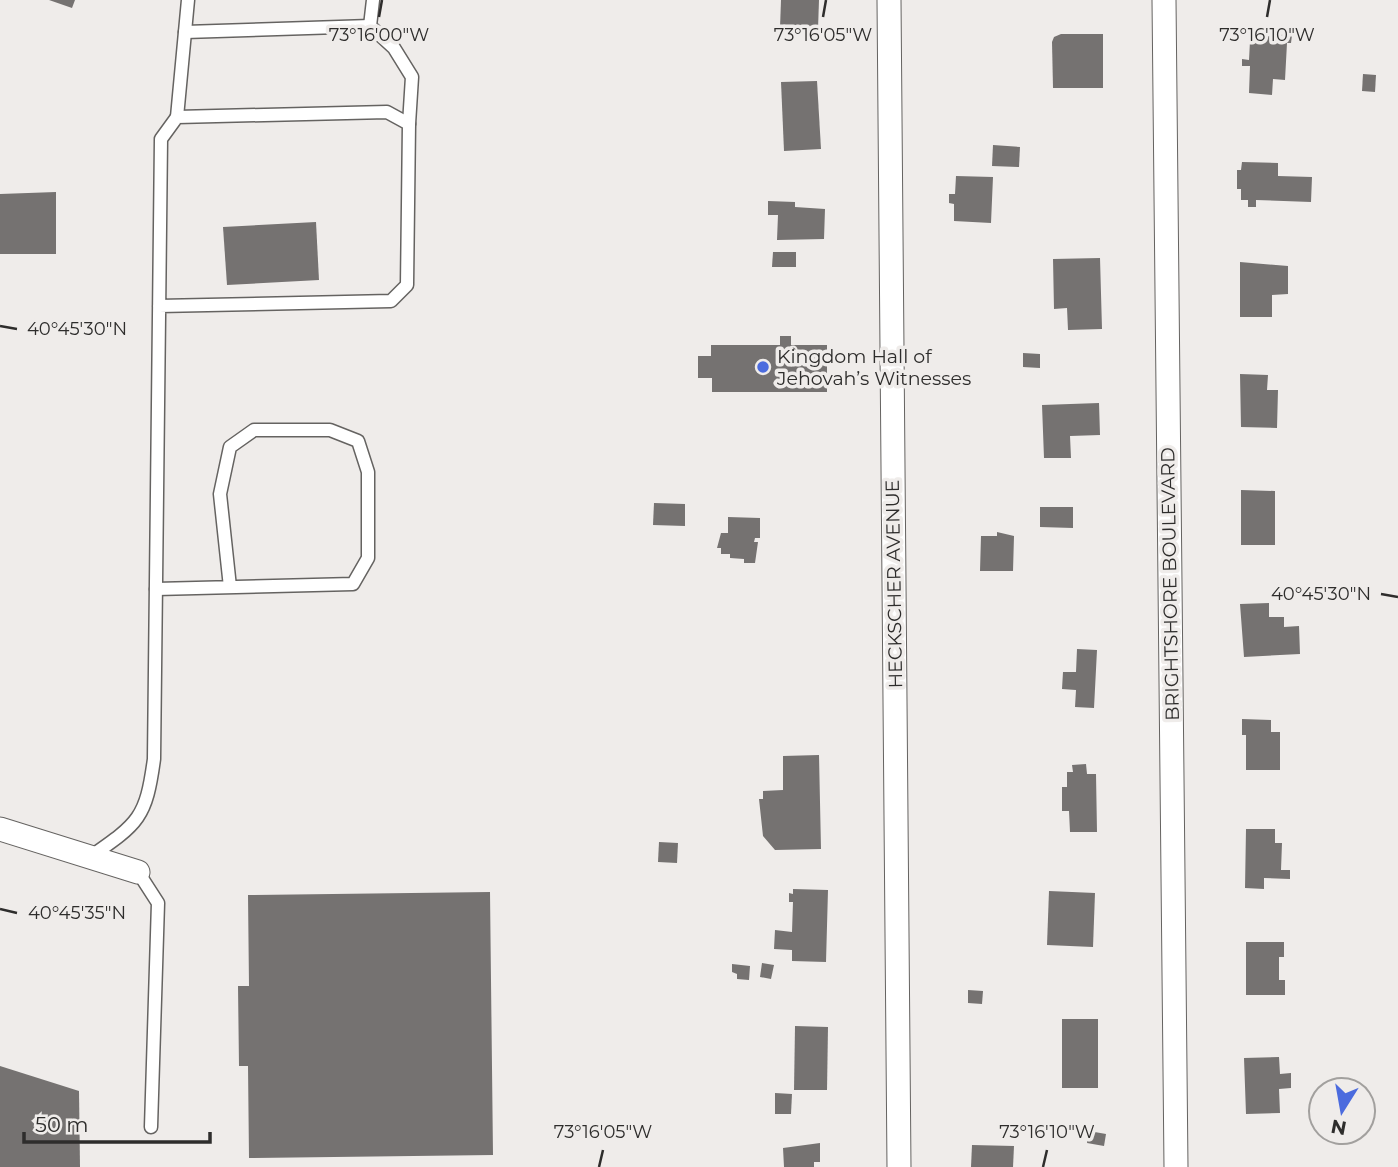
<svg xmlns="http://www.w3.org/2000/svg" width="1398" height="1167" font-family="Montserrat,sans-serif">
<rect width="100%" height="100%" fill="#efecea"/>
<!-- building -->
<g fill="#757271">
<polygon points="49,0 75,0 72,8"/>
<polygon points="781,0 819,0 818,29 780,28"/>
<polygon points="1061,34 1103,34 1103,88 1053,88 1052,42 1054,37"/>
<polygon points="1260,34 1292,35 1291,43 1287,43 1285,80 1273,79 1272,95 1249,93 1250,66 1242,66 1242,59 1249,60 1250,41 1260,42"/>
<polygon points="1363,74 1376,75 1375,92 1362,91"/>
<polygon points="817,81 821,149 784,151 781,82"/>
<polygon points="993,145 1020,147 1019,167 992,166"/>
<polygon points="1242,162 1278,163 1278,176 1312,177 1311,202 1256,200 1256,207 1248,207 1248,200 1241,200 1241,189 1237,189 1237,170 1241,170"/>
<polygon points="956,176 993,177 991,223 954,221 954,204 949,203 949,194 955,194"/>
<polygon points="56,192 56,254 0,254 0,194"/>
<polygon points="768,201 795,202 795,207 825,209 824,239 777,240 778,215 768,215"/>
<polygon points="316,222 319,280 227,285 223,227"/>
<polygon points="773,252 796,252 796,267 772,267"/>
<polygon points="1100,258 1102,329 1068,330 1067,308 1054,309 1053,259"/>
<polygon points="1240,262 1288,266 1288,294 1272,295 1272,317 1240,317"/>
<polygon points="780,336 791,336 791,345 827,345 827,392 712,392 712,378 698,378 698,356 711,356 711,345 780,345"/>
<polygon points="1023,353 1040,354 1040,368 1023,367"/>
<polygon points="1240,374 1268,375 1267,390 1278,390 1277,428 1241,427"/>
<polygon points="1099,403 1100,435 1070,436 1071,458 1044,458 1042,405"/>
<polygon points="1241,490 1275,491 1275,545 1241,545"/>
<polygon points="654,503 685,504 685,526 653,525"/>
<polygon points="1040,507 1073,507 1073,528 1040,527"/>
<polygon points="728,517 760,518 760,538 755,538 754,542 758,542 755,563 744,563 744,559 730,558 730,554 721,554 721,548 717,548 721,533 728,533"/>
<polygon points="997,532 1014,536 1013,571 980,571 981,536 997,536"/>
<polygon points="1269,603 1269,617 1284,617 1284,627 1299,626 1300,654 1244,657 1240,604"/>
<polygon points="1077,649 1097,650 1094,708 1075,707 1076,690 1062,689 1063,672 1076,672"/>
<polygon points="1242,719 1271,720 1271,732 1280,732 1280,770 1246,770 1246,735 1242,735"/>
<polygon points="819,755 821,849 775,850 763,836 759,799 763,799 763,791 783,790 783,756"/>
<polygon points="1086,764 1087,774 1096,774 1097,832 1070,832 1069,811 1062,811 1062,787 1067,787 1067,772 1073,772 1072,765"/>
<polygon points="1246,829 1275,829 1275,843 1282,843 1281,870 1290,870 1290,879 1264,878 1264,889 1245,888"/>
<polygon points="659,842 678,843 677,863 658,862"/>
<polygon points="793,889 828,890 826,962 792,961 792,950 774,949 775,930 792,932 793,902 789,902 789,893 793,894"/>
<polygon points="1049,891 1095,893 1093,947 1047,945"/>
<polygon points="490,892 493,1155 249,1158 248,1066 239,1066 238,986 249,986 248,895"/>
<polygon points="1246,942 1284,942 1284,957 1279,957 1279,980 1285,980 1285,995 1246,995"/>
<polygon points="762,963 774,965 771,979 760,977"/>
<polygon points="732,964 750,966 749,980 737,979 737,974 732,972"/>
<polygon points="968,990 983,991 982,1004 968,1003"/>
<rect x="1062" y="1019" width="36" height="69"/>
<polygon points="795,1026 828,1027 827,1090 794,1090"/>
<polygon points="1279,1057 1280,1074 1291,1073 1291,1088 1279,1089 1280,1113 1246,1114 1244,1058"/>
<polygon points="0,1066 79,1091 80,1167 0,1167"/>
<polygon points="775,1093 792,1094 791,1114 775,1114"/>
<polygon points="1089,1131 1106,1134 1104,1146 1087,1143"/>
<polygon points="820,1143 820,1162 814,1162 814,1167 784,1167 783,1148"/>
<polygon points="972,1145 1014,1146 1013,1167 971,1167"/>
</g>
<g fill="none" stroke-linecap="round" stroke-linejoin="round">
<!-- service casing -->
<g stroke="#656361" stroke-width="15">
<g id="service">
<polyline points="373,0 370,26 394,48 412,77 409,124"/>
<polyline points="185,32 370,26"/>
<polyline points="177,117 188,0"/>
<polyline points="156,589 353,584 368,558 368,472 358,441 330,430 254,430 230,447 220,494 230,587"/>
<path d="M90 857C139 823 146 818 154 759L161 139 177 117 387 112 409 124 407 285 391 301 159 306"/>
<polyline points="138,872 158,903 151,1127"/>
</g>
</g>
<!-- minor casing -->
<g stroke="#656361" stroke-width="25">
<g id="minor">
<polyline points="889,0 899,1167"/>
<polyline points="1164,0 1176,1167"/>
<polyline points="0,829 138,872"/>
</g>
</g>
<!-- service -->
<use href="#service" stroke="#fff" stroke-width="12"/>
<!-- minor -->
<use href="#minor" stroke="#fff" stroke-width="23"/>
</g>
<!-- ticks -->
<path fill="none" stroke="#2e2d2c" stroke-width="2.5" d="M379 17 382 0M823 17 826 0M1267 17 1270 0M0 326 17 329M1381 594 1398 597M0 909 17 913M599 1167 603 1150M1043 1167 1047 1150"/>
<!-- markers -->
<circle fill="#4b6bde" stroke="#efecea" stroke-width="2.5" cx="763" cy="367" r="7"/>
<g text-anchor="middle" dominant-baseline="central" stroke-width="7" stroke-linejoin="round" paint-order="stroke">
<!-- poi labels -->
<g font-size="19" fill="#2e2d2c" stroke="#efecea" text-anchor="start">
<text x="777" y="356">Kingdom Hall of<tspan x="777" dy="22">Jehovah’s Witnesses</tspan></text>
</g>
<!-- street labels -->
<g font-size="19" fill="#2e2d2c" stroke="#efecea">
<text transform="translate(894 584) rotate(-91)">HECKSCHER AVENUE</text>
<text transform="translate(1170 584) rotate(-91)">BRIGHTSHORE BOULEVARD</text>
</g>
</g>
<g font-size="18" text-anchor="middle" fill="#2e2d2c" stroke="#efecea" stroke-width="7" stroke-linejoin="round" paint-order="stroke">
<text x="379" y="41">73°16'00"W</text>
<text x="823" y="41">73°16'05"W</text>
<text x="1267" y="41">73°16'10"W</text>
<text x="77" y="335">40°45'30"N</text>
<text x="1321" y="600">40°45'30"N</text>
<text x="77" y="919">40°45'35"N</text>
<text x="603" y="1138">73°16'05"W</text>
<text x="1047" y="1138">73°16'10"W</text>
</g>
<!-- north arrow -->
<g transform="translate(1342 1111) rotate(191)"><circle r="33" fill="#efecea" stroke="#a2a09e" stroke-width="2"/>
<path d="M0-5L12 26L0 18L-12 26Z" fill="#4b6bde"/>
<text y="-10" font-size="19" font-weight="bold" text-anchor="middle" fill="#2e2d2c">N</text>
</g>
<!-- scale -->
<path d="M24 1132v10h186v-10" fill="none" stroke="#2e2d2c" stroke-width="3.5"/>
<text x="35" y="1132" font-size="21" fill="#2e2d2c" stroke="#efecea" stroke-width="5" paint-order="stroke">50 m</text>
</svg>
